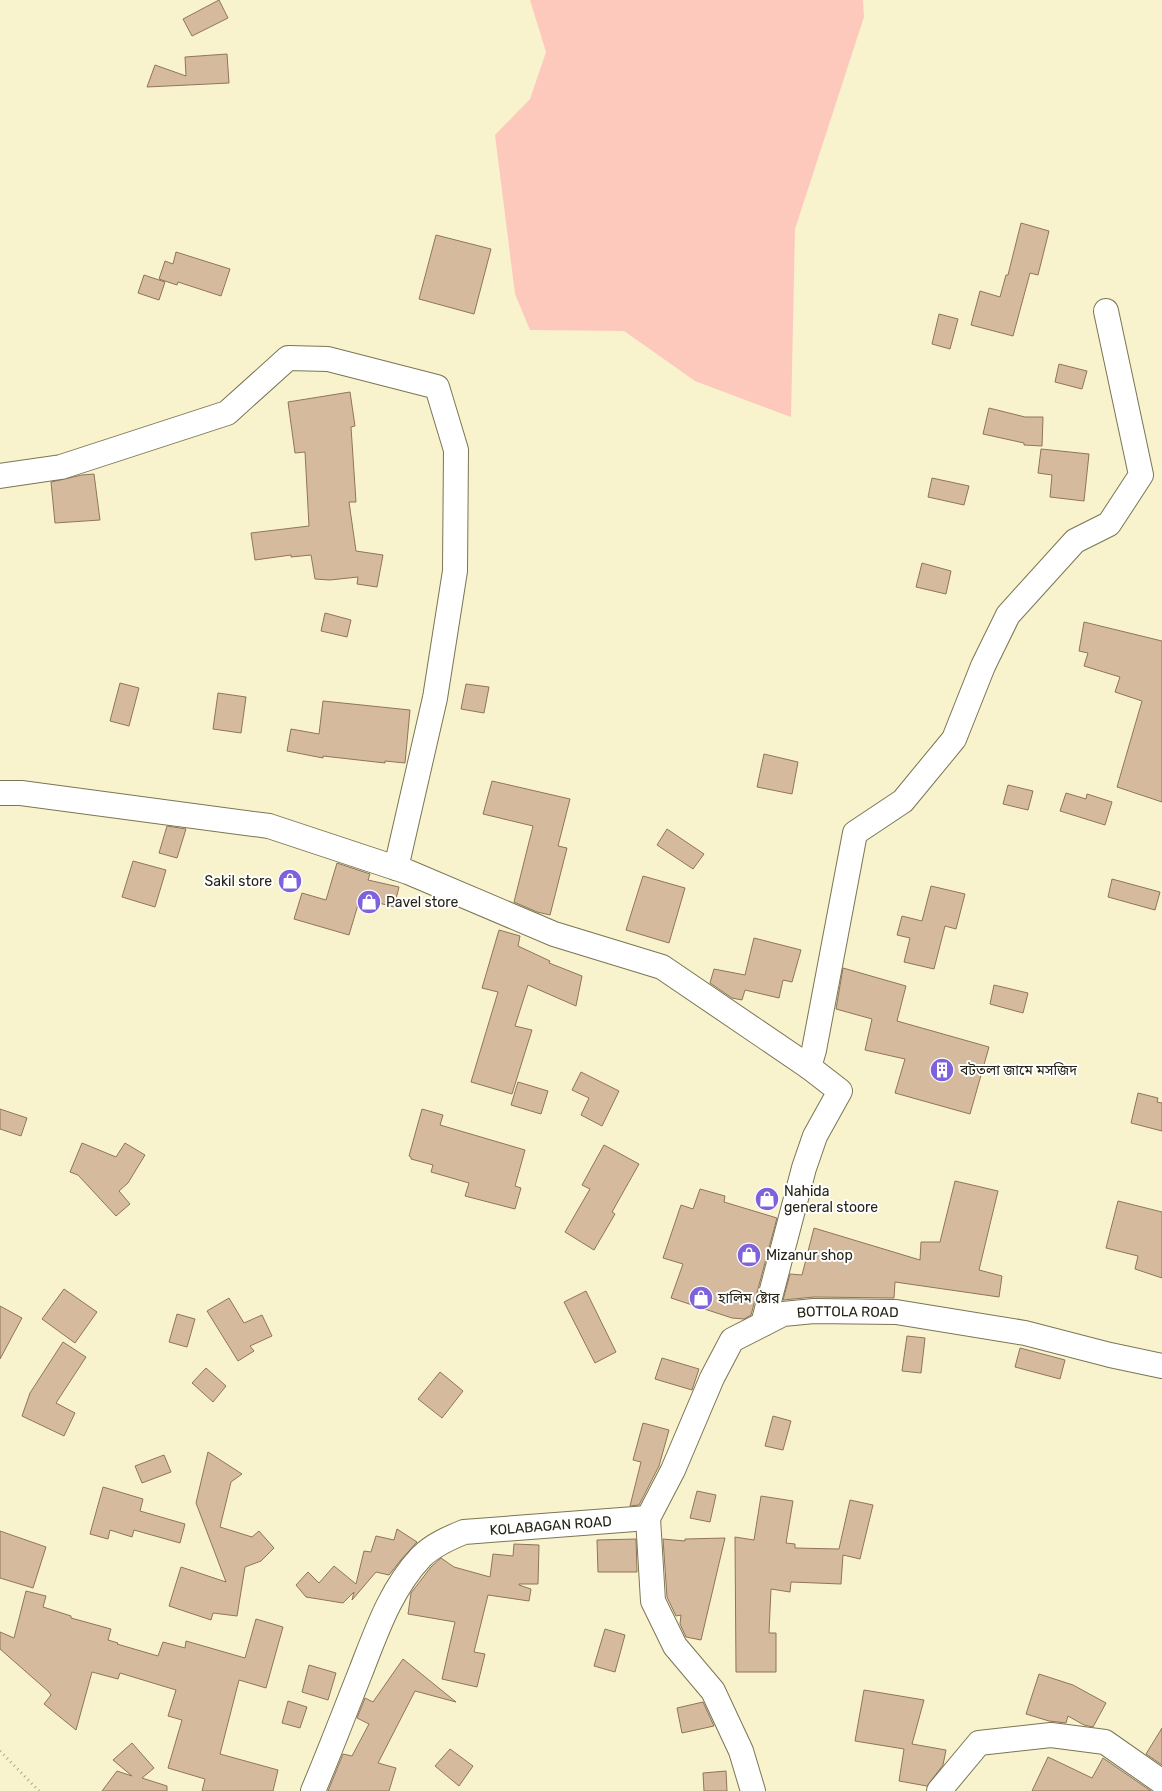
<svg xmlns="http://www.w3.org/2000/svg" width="1162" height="1791" font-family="Rubik,'Noto Sans Bengali',sans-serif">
<rect width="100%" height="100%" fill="#f8f3cd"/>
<!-- green -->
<polygon fill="#fdc9bd" points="530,0 863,0 864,17 795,229 791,417 695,381 624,331 530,330 515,294 495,135 530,99 546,52"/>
<!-- building -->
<g fill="#d6ba9e" stroke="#8f755b">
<polygon points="219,0 228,18 192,36 183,19"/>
<polygon points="227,54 229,83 147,87 155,65 186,76 185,57"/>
<polygon points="1021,223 1049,231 1038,275 1030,273 1013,336 971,325 980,291 1000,297 1006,275 1008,275"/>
<polygon points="436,235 491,249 474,314 419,299"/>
<polygon points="176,252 230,269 221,296 178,282 177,285 159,279 165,261 173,264"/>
<polygon points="144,275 165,282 159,300 138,293"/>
<polygon points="939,314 958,319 950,349 932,344"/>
<polygon points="1059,364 1087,371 1082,389 1055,382"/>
<polygon points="350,392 355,426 351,427 356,502 349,502 356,551 383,555 377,587 357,584 358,577 330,580 315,579 311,555 291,557 291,555 255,560 251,533 309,526 305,452 295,453 288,402"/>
<polygon points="989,408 1025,417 1043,417 1042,446 1024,445 1024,443 983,434"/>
<polygon points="1041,449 1089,454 1084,501 1050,497 1052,475 1038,473"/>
<polygon points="94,474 100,520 55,523 51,482 82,475"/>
<polygon points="932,478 969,486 964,505 928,497"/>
<polygon points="922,563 951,571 946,594 916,587"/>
<polygon points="325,613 351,620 347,637 321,631"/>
<polygon points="1084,622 1162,641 1162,802 1117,787 1142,701 1115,692 1120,677 1084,666 1088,653 1079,651"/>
<polygon points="120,683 139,688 129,726 110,721"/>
<polygon points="466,684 489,687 484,713 461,709"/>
<polygon points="218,693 246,697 241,733 213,729"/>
<polygon points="323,701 410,710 405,763 385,761 385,763 323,756 323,758 287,751 291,729 319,734"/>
<polygon points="764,754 798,762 792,794 757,787"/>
<polygon points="492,781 570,799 558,846 567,848 550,915 537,912 514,902 533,826 483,814"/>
<polygon points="1008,785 1033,791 1028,810 1003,804"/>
<polygon points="1066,793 1086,799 1087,794 1112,802 1105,825 1060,811"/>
<polygon points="167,826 186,829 177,858 159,853"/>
<polygon points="667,829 704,854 693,869 657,845"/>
<polygon points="133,861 166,870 155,907 122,897"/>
<polygon points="337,863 370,874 368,880 399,887 394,907 360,898 349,935 294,919 302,893 326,900"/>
<polygon points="643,876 685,888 669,943 626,930"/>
<polygon points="1112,879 1160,892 1155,910 1108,897"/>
<polygon points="931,886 965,894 956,929 945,926 934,969 904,962 910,938 897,935 902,916 922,921"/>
<polygon points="499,930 520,936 518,946 550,961 549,963 582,976 576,1006 528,985 515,1026 532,1030 512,1094 471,1082 498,992 482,988"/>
<polygon points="754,938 801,950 792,982 783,980 779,998 745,990 742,1000 732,998 710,983 714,969 745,975"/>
<polygon points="843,968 906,986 897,1021 989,1047 970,1114 895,1093 905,1059 865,1050 872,1019 836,1009"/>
<polygon points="994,985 1028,993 1023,1013 990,1004"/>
<polygon points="581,1072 619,1091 602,1126 581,1115 589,1098 572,1090"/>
<polygon points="518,1082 548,1091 541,1114 511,1105"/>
<polygon points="1138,1093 1158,1098 1157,1102 1162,1103 1162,1131 1131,1123"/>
<polygon points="0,1109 27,1118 21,1136 0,1129"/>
<polygon points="422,1109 443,1115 440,1125 525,1150 515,1186 521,1188 515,1209 465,1196 469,1183 431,1172 433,1165 411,1159 411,1157 409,1156"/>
<polygon points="82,1143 116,1157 125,1143 145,1155 128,1183 119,1191 130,1204 116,1216 78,1175 70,1172"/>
<polygon points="604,1145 639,1164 612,1212 615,1214 594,1250 565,1232 590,1189 582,1185"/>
<polygon points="955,1181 998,1191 979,1270 1002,1276 999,1297 895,1282 894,1298 814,1297 783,1300 790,1274 802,1275 814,1228 920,1260 921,1242 940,1242"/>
<polygon points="700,1189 725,1196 724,1202 777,1218 751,1315 744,1319 732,1318 671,1298 683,1264 663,1258 681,1205 693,1209"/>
<polygon points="1118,1201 1162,1212 1162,1278 1135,1269 1138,1256 1106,1248"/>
<polygon points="64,1289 97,1312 75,1343 42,1319"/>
<polygon points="586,1291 616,1352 595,1363 564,1302"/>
<polygon points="229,1298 244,1323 262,1315 272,1336 250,1346 254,1351 238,1361 207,1311"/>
<polygon points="0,1306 22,1318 0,1359"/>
<polygon points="177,1314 195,1319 187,1347 169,1342"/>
<polygon points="907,1336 925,1338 921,1373 902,1371"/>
<polygon points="63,1342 86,1357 56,1403 75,1413 64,1436 22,1416 30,1393"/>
<polygon points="1020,1348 1065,1360 1060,1379 1015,1367"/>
<polygon points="662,1358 699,1369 692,1390 655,1379"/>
<polygon points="206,1368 226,1386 213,1402 192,1383"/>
<polygon points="440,1372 463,1391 442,1418 418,1399"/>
<polygon points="773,1416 791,1421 783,1450 765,1446"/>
<polygon points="643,1423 669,1430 659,1466 639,1505 630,1506 641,1462 633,1460"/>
<polygon points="208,1452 242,1474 231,1482 220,1527 252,1537 259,1531 274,1548 261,1561 245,1567 237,1616 213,1613 211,1620 169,1606 181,1567 226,1582 196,1503"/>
<polygon points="164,1455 171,1472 142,1483 135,1466"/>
<polygon points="103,1487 143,1499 140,1511 185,1524 180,1543 134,1530 132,1537 110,1530 108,1539 90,1534"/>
<polygon points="697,1491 716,1495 710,1522 690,1518"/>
<polygon points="761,1496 793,1501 786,1543 795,1544 795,1548 839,1549 850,1500 873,1505 860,1559 843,1555 841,1584 791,1582 790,1592 771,1589 769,1633 776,1633 776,1672 736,1672 735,1537 754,1540"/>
<polygon points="397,1529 417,1542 400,1561 389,1575 376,1572 352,1600 354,1592 343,1603 306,1597 296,1585 308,1572 319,1583 334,1566 356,1584 364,1551 371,1552 376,1536 394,1540"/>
<polygon points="0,1531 46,1547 33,1588 0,1578"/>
<polygon points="725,1538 701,1640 686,1637 680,1624 681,1615 676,1616 667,1597 663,1539 685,1541 685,1539"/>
<polygon points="636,1539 637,1572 598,1572 597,1540"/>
<polygon points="514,1544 539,1545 538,1584 519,1584 519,1585 531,1589 529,1601 488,1595 474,1652 485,1654 477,1687 442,1679 455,1622 408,1614 411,1593 431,1567 441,1558 454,1567 490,1577 493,1554 513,1556"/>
<polygon points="26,1591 46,1596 43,1607 71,1616 71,1618 111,1629 108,1640 118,1643 117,1644 158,1656 163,1642 185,1648 186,1641 245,1658 256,1619 283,1627 266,1688 239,1680 220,1754 278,1770 273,1791 202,1791 205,1779 168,1768 182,1720 168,1716 176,1690 120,1673 118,1679 92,1672 76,1730 44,1704 51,1695 49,1692 0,1649 0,1632 14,1638"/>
<polygon points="605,1629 625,1635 615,1672 594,1666"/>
<polygon points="403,1659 456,1702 415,1691 378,1763 396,1768 389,1791 328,1791 343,1754 352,1756 369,1724 357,1718 365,1698 373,1702"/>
<polygon points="309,1665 336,1673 328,1700 302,1692"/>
<polygon points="1039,1674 1073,1685 1106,1703 1093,1727 1084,1725 1068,1716 1066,1723 1049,1721 1026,1714"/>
<polygon points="864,1690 924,1700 912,1744 946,1750 943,1765 927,1786 899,1781 904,1749 855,1741"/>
<polygon points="288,1701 307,1707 300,1728 282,1723"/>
<polygon points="703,1702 714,1726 682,1733 677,1708"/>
<polygon points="1162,1728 1162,1765 1146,1754"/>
<polygon points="132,1743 154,1768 142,1778 167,1786 167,1791 102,1791 117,1771 132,1776 113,1760"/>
<polygon points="450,1749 473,1766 459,1786 435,1766"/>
<polygon points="1048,1757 1092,1778 1103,1758 1151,1791 1032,1791"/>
<polygon points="726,1771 727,1791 704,1791 703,1773"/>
</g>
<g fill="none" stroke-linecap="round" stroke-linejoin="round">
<!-- minor casing -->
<g stroke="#7a7553" stroke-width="26">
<g id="minor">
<polyline points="0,476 61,467 227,413 288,358 328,359 437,387 456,450 455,571 435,698 396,868"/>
<polyline points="0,793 21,793 269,826 408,872 554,934 662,967 809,1067 840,1091 815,1136 804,1168 763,1324"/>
<polyline points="809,1067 814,1050 855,833 903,801 954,739 983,666 1008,615 1075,541 1109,524 1141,475 1106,311"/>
<path id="s1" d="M648 1518 673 1470 712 1378 732 1340 783 1314 814 1311 896 1312 1025 1333 1110 1355 1162 1366"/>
<polyline points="648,1518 653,1601 675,1646 713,1691 741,1751 753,1791"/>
<path id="s2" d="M313 1791C330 1751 345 1711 361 1671 377 1630 391 1589 421 1557 433 1545 449 1538 464 1532L648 1518"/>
<polyline points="939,1791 979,1743 1051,1735 1105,1742 1162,1782"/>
</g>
</g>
<!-- path -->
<polyline stroke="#aca88b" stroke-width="3" stroke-dasharray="1 4" stroke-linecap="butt" points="0,1751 39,1791"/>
<!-- minor -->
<use href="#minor" stroke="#fff" stroke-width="24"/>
</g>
<!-- icons -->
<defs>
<g id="shop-disc" transform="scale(1.25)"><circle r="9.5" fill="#7d62dc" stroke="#fff"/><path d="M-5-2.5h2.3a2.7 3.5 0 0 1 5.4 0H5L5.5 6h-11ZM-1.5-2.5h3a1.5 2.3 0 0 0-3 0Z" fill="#fff"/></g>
<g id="building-disc" transform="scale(1.25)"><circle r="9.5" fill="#7d62dc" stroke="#fff"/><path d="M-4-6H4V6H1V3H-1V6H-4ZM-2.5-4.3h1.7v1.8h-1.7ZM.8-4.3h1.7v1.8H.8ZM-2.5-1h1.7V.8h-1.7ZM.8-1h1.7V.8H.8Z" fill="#fff"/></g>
</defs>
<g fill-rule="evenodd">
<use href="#shop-disc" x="290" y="881"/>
<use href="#shop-disc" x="369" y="902"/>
<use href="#building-disc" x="942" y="1070"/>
<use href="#shop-disc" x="767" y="1199"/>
<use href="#shop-disc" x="749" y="1255"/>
<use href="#shop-disc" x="701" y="1298"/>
</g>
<g text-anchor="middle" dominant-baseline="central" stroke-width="4" stroke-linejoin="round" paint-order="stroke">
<!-- poi labels -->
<g font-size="14" fill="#252315" stroke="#fff" text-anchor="start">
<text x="272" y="881" text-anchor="end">Sakil store</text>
<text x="386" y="902">Pavel store</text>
<text x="960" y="1070">বটতলা জামে মসজিদ</text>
<text x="784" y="1191">Nahida<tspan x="784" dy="16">general stoore</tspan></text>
<text x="766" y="1255">Mizanur shop</text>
<text x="718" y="1298">হালিম ষ্টোর</text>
</g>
<!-- street labels -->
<g font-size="14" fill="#252315" stroke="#fff">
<text stroke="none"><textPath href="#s1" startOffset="319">BOTTOLA ROAD</textPath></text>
<text stroke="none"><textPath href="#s2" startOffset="396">KOLABAGAN ROAD</textPath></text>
</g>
</g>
</svg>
